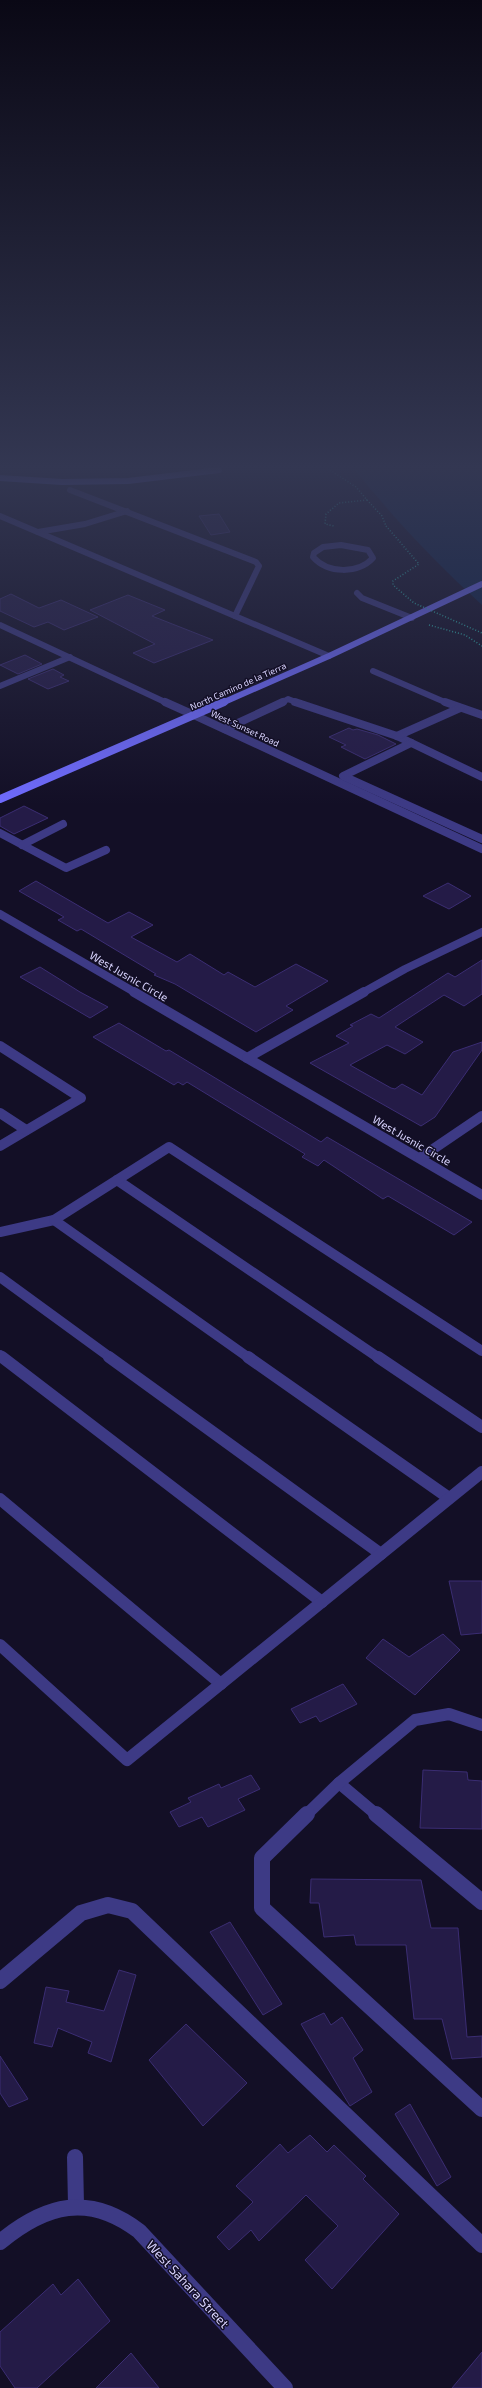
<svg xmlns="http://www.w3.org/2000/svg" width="482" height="2388" font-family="'Exo 2',sans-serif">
<rect width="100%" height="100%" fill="#130f26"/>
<!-- water -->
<path fill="#0c2248" d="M355 470H482V605C436 563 394 519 355 470Z"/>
<!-- building -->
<g fill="#241b47" stroke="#3b2d73">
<polygon points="219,514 230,532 211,535 199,516"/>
<polygon points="11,594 39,608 61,600 98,617 64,630 48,622 34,627 0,611 0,599"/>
<polygon points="128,595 165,610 152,616 213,640 154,663 133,653 155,644 90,610"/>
<polygon points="25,655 42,664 18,674 0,665"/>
<polygon points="53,669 64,675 60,677 69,681 48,689 28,679"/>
<polygon points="349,728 353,730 357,729 378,735 396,744 365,759 341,747 346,745 329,737"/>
<polygon points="24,806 48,818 14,834 0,826 0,818"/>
<polygon points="36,881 108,923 129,912 153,925 131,937 177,962 190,954 224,975 228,972 255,987 296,964 328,981 286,1006 293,1010 256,1032 175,984 154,975 156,974 81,929 77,931 58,920 64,917 19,891"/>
<polygon points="448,883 471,896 449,909 423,896"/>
<polygon points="482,960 482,994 464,1006 444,995 395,1027 423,1042 405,1054 387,1045 350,1065 391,1088 395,1089 402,1084 422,1095 453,1052 482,1042 482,1050 435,1117 421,1126 310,1063 349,1043 336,1036 353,1026 350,1025 371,1014 379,1018 448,973 455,977"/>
<polygon points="40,967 80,992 108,1007 90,1018 20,977"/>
<polygon points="119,1023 166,1051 169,1050 321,1142 327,1137 472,1222 454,1235 388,1196 383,1199 324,1160 318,1166 302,1157 305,1154 187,1082 183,1085 178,1082 174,1085 93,1037"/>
<polygon points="449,1581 482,1581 482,1633 461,1635"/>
<polygon points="443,1634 460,1650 415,1695 366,1658 383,1639 409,1657"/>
<polygon points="343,1684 357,1704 320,1722 316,1716 300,1723 291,1709"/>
<polygon points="423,1770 467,1772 468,1780 482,1781 482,1829 420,1828"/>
<polygon points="251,1775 260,1789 238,1799 245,1810 208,1827 202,1817 179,1827 170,1812 191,1802 188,1798 219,1784 221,1788"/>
<polygon points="311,1879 421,1880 431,1928 458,1928 467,2037 482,2036 482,2057 452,2059 442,2019 414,2019 406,1945 356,1945 354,1935 324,1937 319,1903 310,1903"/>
<polygon points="230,1922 282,2004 263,2015 210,1932"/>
<polygon points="119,1970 136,1975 111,2062 88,2053 92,2042 58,2028 52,2047 34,2043 46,1987 69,1991 66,2002 104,2011"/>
<polygon points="324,2013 331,2025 342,2017 363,2050 353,2058 372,2092 350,2106 301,2024"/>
<polygon points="186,2024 247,2083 203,2126 149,2060"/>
<polygon points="0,2056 28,2099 9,2107 0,2093"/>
<polygon points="410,2104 451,2177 437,2186 395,2114"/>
<polygon points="310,2135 327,2152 334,2145 366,2176 363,2179 399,2214 332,2289 305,2260 338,2226 306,2195 259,2241 251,2230 229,2250 217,2237 253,2202 236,2186 280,2144 288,2153"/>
<polygon points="78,2279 110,2321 37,2388 15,2388 0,2366 0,2332 53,2284 61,2295"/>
<polygon points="482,2352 482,2388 452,2388"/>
<polygon points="131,2353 159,2388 96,2388"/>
</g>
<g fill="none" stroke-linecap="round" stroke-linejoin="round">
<!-- path -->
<g stroke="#2fb8b0" stroke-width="1.5" stroke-dasharray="1 2" stroke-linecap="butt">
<polyline points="330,470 356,487 367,500 339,503 326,514 325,524 334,526"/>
<polyline points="367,500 382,516 386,526"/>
<polyline points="429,625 465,635 482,646"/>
</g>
<!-- lane-far4 -->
<g stroke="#3d3a85" stroke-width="6">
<polyline points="70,490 256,562 259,566 235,616"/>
<polyline points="38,532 85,524 127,511"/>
<path d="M341 545 368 550 373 558C358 574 328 574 313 557L314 553 323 547Z"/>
<polyline points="357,593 362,598 412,618"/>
<polyline points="373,671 447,703"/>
<polyline points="0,686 70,657"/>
<polyline points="281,703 288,699 298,703"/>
</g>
<!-- lane-far3 -->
<g stroke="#3d3a85" stroke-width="8">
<polyline points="295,702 397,736 482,777"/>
<polyline points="445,702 482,715"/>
<polyline points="194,715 482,849"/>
<polyline points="225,729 283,702"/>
<polyline points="397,736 460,708"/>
<polyline points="411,743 343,776 482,839"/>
<polyline points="0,833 66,868 106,850"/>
<polyline points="22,845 63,824"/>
</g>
<!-- lane-far2 -->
<g stroke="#3d3a85" stroke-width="10">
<polyline points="0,1046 81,1098 0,1146"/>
<polyline points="0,1113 26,1130"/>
<polyline points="117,1180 379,1358"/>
<polyline points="0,1232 54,1220"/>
<polyline points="0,1277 111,1358"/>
<polyline points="0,1355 3,1358"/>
<polyline points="249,1358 54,1220 169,1147 482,1351"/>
</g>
<!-- lane-far1 -->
<g stroke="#3d3a85" stroke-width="12">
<polyline points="2,1357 322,1602"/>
<polyline points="109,1357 381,1554"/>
<polyline points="248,1357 449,1498"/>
<polyline points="378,1357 482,1427"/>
<polyline points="0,1499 221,1684"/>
<polyline points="0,1645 127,1760 482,1472"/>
<polyline points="339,1783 377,1815"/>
<polyline points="306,1815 339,1783 415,1720 449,1714 482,1725"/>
</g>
<!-- lane -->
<g stroke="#3d3a85" stroke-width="16">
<polyline points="307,1814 262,1858 262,1908 482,2109"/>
<polyline points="376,1814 482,1902"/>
<polyline points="0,1981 81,1913 108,1905 132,1911 482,2245"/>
</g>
<!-- street-far3 -->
<g stroke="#3d3a85" stroke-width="6">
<polyline points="0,516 329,656"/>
<polyline points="0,625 167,703"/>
</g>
<!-- street-far2 -->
<g stroke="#3d3a85" stroke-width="8">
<polyline points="165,702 194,715"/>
<polyline points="0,914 136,993"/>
<polyline points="362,993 405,969 482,932"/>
</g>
<!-- street-far1 -->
<g stroke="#3d3a85" stroke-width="10">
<polyline points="134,992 482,1195"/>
<polyline points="247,1058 364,992"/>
<polyline points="420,1158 482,1116"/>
</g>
<!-- street -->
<g stroke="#3d3a85" stroke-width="16">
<polyline points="75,2157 76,2205"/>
<path d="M0 2242C46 2204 89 2193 139 2231L285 2388"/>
</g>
<!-- secondary-far1 -->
<g stroke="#6f6bff" stroke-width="6">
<polyline points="0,478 62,482 128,481 219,470"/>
<polyline points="222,703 329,656 482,584"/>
</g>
<!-- secondary -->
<polyline stroke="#6f6bff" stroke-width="8" points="0,799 224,702"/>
<!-- path-bridge -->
<polyline stroke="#2fb8b0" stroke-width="1.5" stroke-dasharray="1 2" stroke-linecap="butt" points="386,526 419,564 393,581 393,585 414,603 482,633"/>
</g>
<!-- sky -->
<linearGradient id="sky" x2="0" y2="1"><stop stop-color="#0a0815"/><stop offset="0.58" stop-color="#333752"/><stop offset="1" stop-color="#333752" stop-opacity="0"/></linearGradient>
<rect width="482" height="805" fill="url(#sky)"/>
<g text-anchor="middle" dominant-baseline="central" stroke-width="3" stroke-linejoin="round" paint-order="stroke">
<!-- far-street labels -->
<g font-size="9" fill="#d9d4ff" stroke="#130f26">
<text transform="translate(238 686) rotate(-24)">North Camino de la Tierra</text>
<text transform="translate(245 728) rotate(25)">West Sunset Road</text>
</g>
<!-- street labels -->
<g font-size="11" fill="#d9d4ff" stroke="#130f26">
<text transform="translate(129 976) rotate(30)">West Jusnic Circle</text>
<text transform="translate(412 1140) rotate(30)">West Jusnic Circle</text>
</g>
<!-- near-street labels -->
<g font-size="13" fill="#d9d4ff" stroke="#130f26">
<text transform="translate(188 2284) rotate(47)">West Sahara Street</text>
</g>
</g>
</svg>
